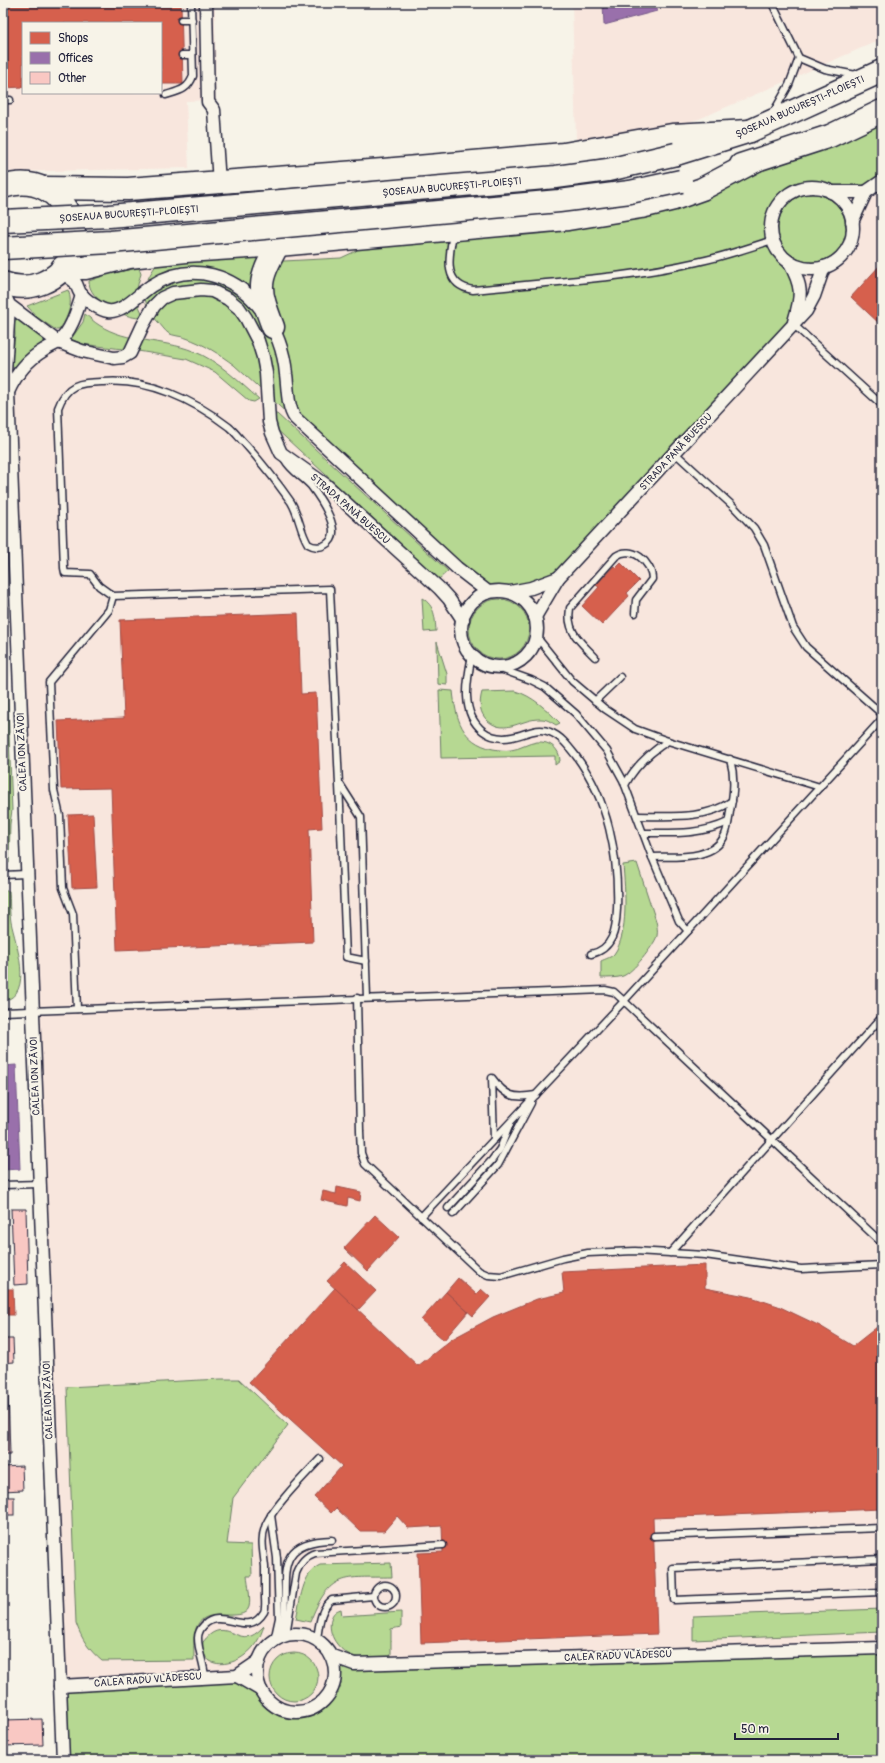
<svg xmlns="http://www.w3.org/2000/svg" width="885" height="1763" font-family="Pangolin,sans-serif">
<rect width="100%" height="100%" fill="#f7f3e8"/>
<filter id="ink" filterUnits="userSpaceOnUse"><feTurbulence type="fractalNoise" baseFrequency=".025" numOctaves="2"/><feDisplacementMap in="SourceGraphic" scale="8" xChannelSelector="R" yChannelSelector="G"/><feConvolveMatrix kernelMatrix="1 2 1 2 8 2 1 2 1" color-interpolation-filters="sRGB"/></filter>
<g filter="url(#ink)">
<!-- built -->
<g fill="#f8e6dd" fill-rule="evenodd">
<path d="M3 3H215L216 100 186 101 189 168 3 172ZM23 23H161V93H23Z"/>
<polygon points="572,3 879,3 882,11 882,39 699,119 674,126 576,140"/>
<polygon points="882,111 882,1648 334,1663 335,1670 334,1684 327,1697 316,1707 302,1712 280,1708 270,1702 261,1690 257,1675 60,1686 8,392 10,285 54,277 612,212"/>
</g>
<!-- green -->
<g fill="#b6d892" stroke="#6c7d66">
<path d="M882 111V181L866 192H831L815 188 801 189 790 193 783 199 775 210 771 226 773 240 779 252 789 262 798 277 794 325 558 578 510 592 497 591 488 592 457 568 234 365C219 354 204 344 186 338 181 336 173 336 168 333 165 331 161 325 158 322 134 296 146 276 166 253L265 256 284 261 341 258 356 251 369 237 612 212Z"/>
<circle cx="812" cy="228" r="34"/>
<path d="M139 268 141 274C136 288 135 299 142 313L140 318C124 318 88 300 89 281L111 273Z"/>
<path d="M68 290C74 304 67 319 59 330H56L38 318 27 306Z"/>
<path d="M85 314C89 317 94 322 99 325 127 343 163 339 193 351 219 361 239 382 259 399L254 402 249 401 215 372 186 359 138 351 82 344 71 339 83 322Z"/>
<polygon points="14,317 17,317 46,340 41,346 33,350 16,367 11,367 15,335"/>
<polygon points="277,414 448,571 439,579 261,415"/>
<polygon points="3,581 12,810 10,824 9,863 3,863"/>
<path d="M422 598C435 606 435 617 436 631L424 632Z"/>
<circle cx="499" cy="629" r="30"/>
<polygon points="437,642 447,674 447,685 438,684"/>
<path d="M439 690 453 691C456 718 461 742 493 749 499 750 505 751 511 750 520 749 528 743 537 742 550 741 560 749 560 761L555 765V756L441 758Z"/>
<path d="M515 691C533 696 547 710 560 723L556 725C551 722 547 719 541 719 522 718 506 736 488 721 479 713 479 703 482 692Z"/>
<path d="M637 863 656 921C657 926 658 931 657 936 653 947 633 972 623 976 617 978 608 978 601 978V961C605 959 612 957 614 954 629 934 625 889 623 865Z"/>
<path d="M3 891H9C10 901 9 912 11 922 15 942 35 995 3 1001Z"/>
<path d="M220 1379H239L288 1425 233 1498 227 1544 251 1545 252 1576H247C248 1585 251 1599 249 1607 243 1626 201 1601 195 1632 193 1640 194 1651 194 1660L102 1661C89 1650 82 1640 76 1623L67 1387Z"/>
<path d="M391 1563 392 1577C343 1578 330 1571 310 1622L296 1619C300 1602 302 1573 320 1565Z"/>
<path d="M341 1609 342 1616 401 1612V1627L391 1629V1657C379 1657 364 1660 353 1656 339 1651 327 1635 331 1619 333 1613 335 1611 341 1609Z"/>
<polygon points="882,1609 882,1632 693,1640 693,1616"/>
<path d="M264 1626C260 1638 255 1647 245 1655 230 1667 200 1670 203 1642 222 1617 234 1641 251 1636 256 1634 260 1630 264 1626Z"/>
<path d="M882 1648V1760H63L60 1686 257 1675C261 1698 271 1708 294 1709 298 1709 304 1711 309 1710 330 1705 337 1681 334 1663Z"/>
<circle cx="294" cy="1677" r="24"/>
</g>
<!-- shops -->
<g fill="#d6604d" stroke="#a04d48">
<polygon points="3,3 181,3 183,84 161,84 161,23 23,23 23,87 3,88"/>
<polygon points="882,263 882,326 851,297"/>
<polygon points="621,563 639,581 627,593 629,596 602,625 582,606 599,587 596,585 614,566 616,568"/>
<polygon points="298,613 301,694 316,693 322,828 309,829 313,942 117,950 111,788 61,789 58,721 124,718 120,620"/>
<polygon points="93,814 97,887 72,888 68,815"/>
<polygon points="337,1187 361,1192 360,1201 348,1198 347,1206 321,1200 323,1191 336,1194"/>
<polygon points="375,1215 399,1237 368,1271 344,1248"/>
<polygon points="345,1262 376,1291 358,1310 327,1281"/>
<polygon points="705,1265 705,1288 751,1297 778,1306 820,1326 853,1346 882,1323 882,1509 653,1518 657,1634 421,1643 418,1553 443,1552 442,1526 408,1528 397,1516 384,1531 360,1531 336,1508 331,1513 314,1497 342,1466 249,1382 335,1288 418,1366 452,1339 493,1317 537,1299 564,1293 562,1272"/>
<polygon points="458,1278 476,1294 481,1289 490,1297 473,1316 446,1292"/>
<polygon points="3,1289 13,1289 14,1315 3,1315"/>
<polygon points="446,1292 468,1312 444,1340 421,1320"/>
</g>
<!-- offices -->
<g fill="#9970ab" stroke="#755989">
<polygon points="603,3 657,3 657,11 604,25"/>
<polygon points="16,1065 20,1169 3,1170 3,1066"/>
</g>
<!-- building -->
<g fill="#f9c8c3" stroke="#22223b">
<polygon points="11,1209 26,1209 28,1284 14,1285"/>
<polygon points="3,1339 13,1339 14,1362 3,1363"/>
<polygon points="3,1390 8,1390 10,1455 3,1455"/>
<polygon points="22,1466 23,1490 3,1491 3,1467"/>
<rect x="3" y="1497" width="11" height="18"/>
<polygon points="42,1719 43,1745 3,1746 3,1720"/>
</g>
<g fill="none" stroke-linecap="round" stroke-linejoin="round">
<!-- lane casing -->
<g stroke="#22223b" stroke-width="9">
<g id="lane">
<polyline points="772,3 799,58 825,69 856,75"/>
<polyline points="181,20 192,20"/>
<polyline points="182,55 192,55"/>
<path d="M166 95C179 91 188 90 193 76L191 3"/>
<polyline points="3,100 10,100"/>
<polyline points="773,113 789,85 799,58"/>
<path d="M453 234C449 256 442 285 473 290 547 282 623 279 697 262 722 257 748 248 773 240"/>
<polyline points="794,325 882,405"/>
<polyline points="675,453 734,507 754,528 764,545 793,627 806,647 882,714"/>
<path d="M285 460C291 471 303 477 311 486 320 498 346 535 325 545 319 548 313 547 308 544 300 531 299 515 291 502 277 482 262 463 246 445 240 439 235 432 229 427 194 400 148 378 103 382 79 383 67 383 58 408L64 568 65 573 90 574 99 586 113 596 330 589 340 806 346 957 366 961"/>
<polyline points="536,636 572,681 605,709 635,729 668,741 820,787"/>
<path d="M472 655C467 680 460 713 483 731 492 738 502 739 512 737 525 735 537 726 550 732 561 736 569 747 576 756 608 799 619 856 617 909 616 930 613 949 591 954"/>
<path d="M595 657C580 641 566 632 570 608L616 556C632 545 652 562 652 579L636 600 635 613"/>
<polyline points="492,666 531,680 545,687 576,714 607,751 623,780 652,857 679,921 688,931"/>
<polyline points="595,701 620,677"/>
<polyline points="340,784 361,817 367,998"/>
<path d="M625 785C635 766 649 753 668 741"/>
<path d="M637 816C669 816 705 820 732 801"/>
<path d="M643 833C671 833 701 835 728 822"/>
<path d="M652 857C675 856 713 861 725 835 728 828 729 819 730 811 734 792 735 777 730 759"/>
<polyline points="3,875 26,874"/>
<polyline points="357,998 360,1131 361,1153 365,1164 479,1271 488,1275 501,1276 563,1258 588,1253 635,1251 705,1255 801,1269 882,1265"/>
<polyline points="77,1009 73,914 63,888 60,816 54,790 49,682 109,610 113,596"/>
<polyline points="3,1012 605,990 614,992 624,1001 882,1243"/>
<path d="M494 1139 492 1078C505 1096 513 1099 536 1095"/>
<polyline points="3,1185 39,1184"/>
<polyline points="448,1208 492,1160 500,1149 510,1124"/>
<polyline points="453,1214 498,1165 531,1103"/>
<polyline points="421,1217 624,1001 882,719"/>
<polyline points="670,1253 882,1017"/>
<polyline points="271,1515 277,1558 279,1618 274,1641"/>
<polyline points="654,1536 882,1528"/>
<polyline points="882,1559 673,1568 674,1600 882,1592"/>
<circle cx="385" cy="1596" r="11"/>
<path d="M286 1635 296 1573C300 1563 305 1556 315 1553L443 1545"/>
<path d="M280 1637C281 1631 283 1625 284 1619 288 1577 272 1541 332 1540"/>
<path d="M317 1639C319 1626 320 1608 332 1600L373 1596"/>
<path d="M205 1677C204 1663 198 1651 198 1638 198 1633 201 1628 204 1625 218 1611 235 1626 250 1623 256 1622 261 1617 264 1612 266 1608 265 1601 265 1597 265 1587 265 1577 265 1567 264 1554 260 1540 265 1527 271 1509 305 1475 320 1459"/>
</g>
</g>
<!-- street casing -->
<g stroke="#22223b" stroke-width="15">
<g id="street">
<polyline points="206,3 208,102 214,110 219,183"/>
<circle cx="812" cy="228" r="41"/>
<polyline points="831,192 866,192"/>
<polyline points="852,222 866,192 882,181"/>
<path d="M789 262C803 287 802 295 794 322"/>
<path d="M60 271C65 275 71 278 75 282 78 286 78 292 82 295 87 301 100 310 108 311 123 313 139 294 151 286 192 260 237 275 263 312 276 330 284 351 286 374 288 388 287 406 295 418L457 568 488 592"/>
<polyline points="3,291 9,305 58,342 82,351 114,358 123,357 130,353 143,325 154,306 162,298 173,293 201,290 212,291 228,299 239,308 246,318 258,341 263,357 266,373 269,422 272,433 281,453 326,485 439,588 449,599 463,620"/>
<polyline points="9,305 5,372 8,392 63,1760"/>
<path d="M8 392C16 374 27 360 44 350 48 347 54 345 58 342 71 332 77 311 82 295"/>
<circle cx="499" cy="629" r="38"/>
<polyline points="510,592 531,588 558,578"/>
<polyline points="535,617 558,578 806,311 814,296 824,267"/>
<circle cx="296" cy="1673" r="39"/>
<polyline points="332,1656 354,1664 882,1648"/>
<polyline points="237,1676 261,1690"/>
<polyline points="60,1686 237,1676 259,1661"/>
</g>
</g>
<!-- highway casing -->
<g stroke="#22223b" stroke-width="25">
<g id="highway">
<polyline points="676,154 750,131 882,71"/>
<polyline points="741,165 830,136 882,111"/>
<path d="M3 187C68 165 104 258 42 283 29 288 16 288 3 283"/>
<polyline points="44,188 128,189 383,170 564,154 672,135 750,131"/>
<polyline points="62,268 85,268 129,257 186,251 278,245 568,219 641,207 674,199 702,189 755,161"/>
<path d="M273 327C258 287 257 283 278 245"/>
</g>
</g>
<!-- lane -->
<use href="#lane" stroke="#f7f3e8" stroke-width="6"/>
<!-- street -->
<use href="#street" stroke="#f7f3e8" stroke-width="12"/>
<!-- highway -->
<use href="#highway" stroke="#f7f3e8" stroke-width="22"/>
<!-- highway-bridge casing -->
<g stroke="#22223b" stroke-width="25" stroke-linecap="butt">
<g id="highway-bridge">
<polyline points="3,221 109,216 556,177 608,170 676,154"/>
<polyline points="3,248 111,242 559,201 630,192 681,181"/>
</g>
</g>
<!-- highway-bridge -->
<use href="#highway-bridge" stroke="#f7f3e8" stroke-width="22"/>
</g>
</g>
<g text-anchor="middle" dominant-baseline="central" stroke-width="4" stroke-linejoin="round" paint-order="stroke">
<!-- street labels -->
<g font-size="10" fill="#22223b" stroke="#f7f3e8">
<text transform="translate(800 107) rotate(-24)">ȘOSEAUA BUCUREȘTI-PLOIEȘTI</text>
<text transform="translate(452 187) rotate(-5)">ȘOSEAUA BUCUREȘTI-PLOIEȘTI</text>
<text transform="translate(129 214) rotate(-4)">ȘOSEAUA BUCUREȘTI-PLOIEȘTI</text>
<text transform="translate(676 452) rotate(-47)">STRADA PANĂ BUESCU</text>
<text transform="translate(350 509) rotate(41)">STRADA PANĂ BUESCU</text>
<text transform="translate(22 752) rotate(-92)">CALEA ION ZĂVOI</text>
<text transform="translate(35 1076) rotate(-92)">CALEA ION ZĂVOI</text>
<text transform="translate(48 1400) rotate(-92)">CALEA ION ZĂVOI</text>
<text transform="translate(618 1656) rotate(-2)">CALEA RADU VLĂDESCU</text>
<text transform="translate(148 1680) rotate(-4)">CALEA RADU VLĂDESCU</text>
</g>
</g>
<!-- margin -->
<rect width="885" height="1763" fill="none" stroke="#f7f3e8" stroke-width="16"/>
<rect x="8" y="8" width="869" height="1747" fill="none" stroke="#22223b" stroke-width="1.5" filter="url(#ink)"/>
<!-- legend -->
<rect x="22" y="22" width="140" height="72" fill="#f7f3e8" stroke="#a29fa3"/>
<rect x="30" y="32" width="20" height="12" fill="#d6604d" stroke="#a29fa3"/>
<text x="58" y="42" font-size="12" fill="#22223b">Shops</text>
<rect x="30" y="52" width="20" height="12" fill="#9970ab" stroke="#a29fa3"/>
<text x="58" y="62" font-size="12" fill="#22223b">Offices</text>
<rect x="30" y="72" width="20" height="12" fill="#f9c8c3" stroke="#a29fa3"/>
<text x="58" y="82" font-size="12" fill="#22223b">Other</text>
<!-- scale -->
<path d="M735 1733v6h103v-6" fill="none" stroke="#22223b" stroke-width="2"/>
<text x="741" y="1733" font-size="12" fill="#22223b" stroke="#f7f3e8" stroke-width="3" paint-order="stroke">50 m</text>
</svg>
